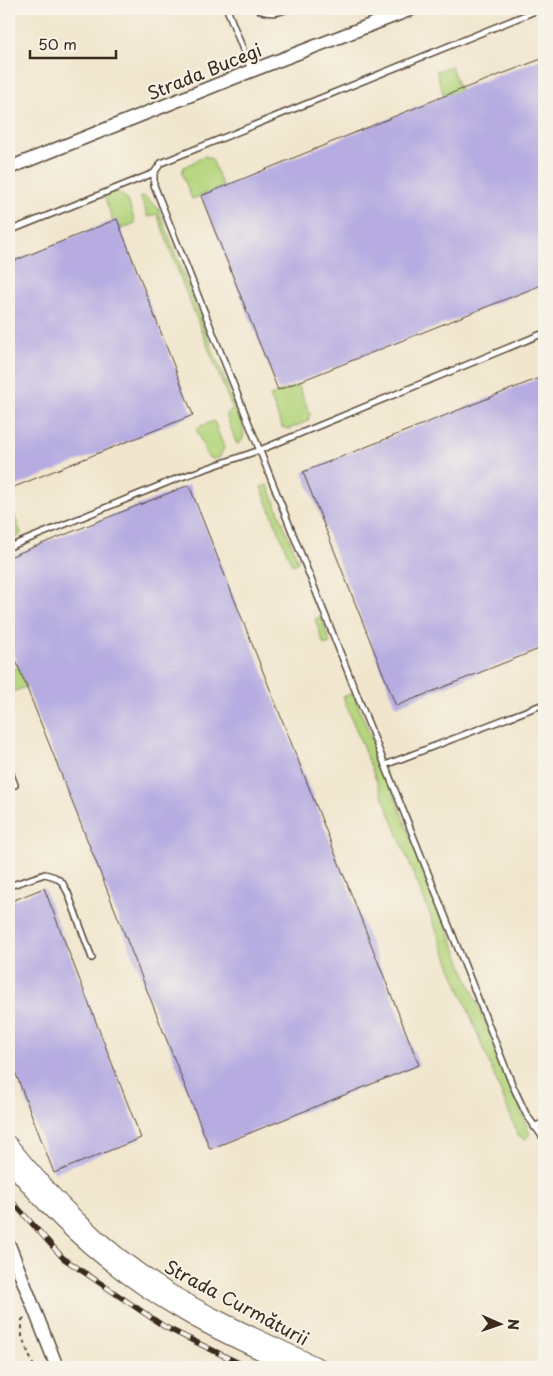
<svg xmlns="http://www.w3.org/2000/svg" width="553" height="1376" font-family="'Playpen Sans',sans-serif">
<rect width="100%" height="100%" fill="#f7f3e8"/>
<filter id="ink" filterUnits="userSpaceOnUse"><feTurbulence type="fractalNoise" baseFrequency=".02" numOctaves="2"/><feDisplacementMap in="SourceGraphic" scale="10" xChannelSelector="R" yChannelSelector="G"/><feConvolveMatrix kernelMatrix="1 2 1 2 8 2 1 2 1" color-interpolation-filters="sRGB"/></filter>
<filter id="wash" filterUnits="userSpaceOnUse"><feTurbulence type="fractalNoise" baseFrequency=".0096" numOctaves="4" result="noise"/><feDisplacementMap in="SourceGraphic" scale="20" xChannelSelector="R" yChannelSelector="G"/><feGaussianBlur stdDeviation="1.12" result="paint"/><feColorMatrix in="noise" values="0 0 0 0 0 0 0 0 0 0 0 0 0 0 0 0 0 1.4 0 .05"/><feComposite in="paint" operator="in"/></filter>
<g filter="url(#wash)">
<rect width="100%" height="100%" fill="#f1e6cd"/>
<!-- green -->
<g fill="#b4d57d" stroke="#78804e">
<polygon points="451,66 460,91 444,96 436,71"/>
<polygon points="205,156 212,159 223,187 192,199 182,173 184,167"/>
<path d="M114 191C129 194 131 211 135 223L121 229 117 220 113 221 104 196Z"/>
<path d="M144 196 158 208 239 417C243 426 247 437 239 444L236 443 226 414 233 410 182 282 157 214 148 217 140 197Z"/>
<polygon points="298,385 310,414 308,421 289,429 282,427 270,396"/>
<polygon points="214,421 224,448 219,458 212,459 207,456 196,428"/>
<polygon points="268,485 298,561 297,563 292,565 261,487"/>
<polygon points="9,504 10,504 21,533 19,536 9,540"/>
<polygon points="321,616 330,643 324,645 315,619"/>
<polygon points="19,667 26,687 9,693 9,671"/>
<polygon points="353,693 530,1134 525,1140 518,1135 343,697"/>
</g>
<g id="blocks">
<!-- building -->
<g fill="#b6ace1">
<polygon points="544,58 544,284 278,390 201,196 444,96"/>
<polygon points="117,219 193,415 9,489 9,263"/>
<polygon points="544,376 544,647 396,706 303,472"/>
<polygon points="189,485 419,1065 210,1149 9,643 9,557"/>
<polygon points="44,888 141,1138 54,1173 9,1056 9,902"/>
</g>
</g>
</g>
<g filter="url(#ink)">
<use href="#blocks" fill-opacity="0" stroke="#564638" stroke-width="1"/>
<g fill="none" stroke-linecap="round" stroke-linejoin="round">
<!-- service casing -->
<g stroke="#564638" stroke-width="8">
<g id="service">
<polyline points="227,9 251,70"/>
<path d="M257 9C267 14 277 14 287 9"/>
<polyline points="332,9 335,9"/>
<polyline points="540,9 161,163 154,173 154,185 512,1084 526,1114 544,1139"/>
<polyline points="9,231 154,173"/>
<polyline points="9,547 176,479 260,450 544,333"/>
<polyline points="385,765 544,704"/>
<polyline points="9,769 15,785"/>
<polyline points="9,886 45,874 55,877 62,882 68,893 92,958"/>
<polyline points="534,1127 544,1122"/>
</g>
</g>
<!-- tertiary casing -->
<g stroke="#564638" stroke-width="15">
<g id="tertiary">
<polyline points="9,168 251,71 412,9"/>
<polyline points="9,1245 57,1367"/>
</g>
</g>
<!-- secondary casing -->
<g stroke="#564638" stroke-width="16">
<g id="secondary">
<path d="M9 1143C55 1200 103 1249 166 1289 215 1319 270 1342 322 1367"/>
<path d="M9 1162C56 1223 116 1274 183 1313 218 1334 256 1350 292 1367"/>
</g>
</g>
<!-- path -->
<polyline stroke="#564638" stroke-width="2" stroke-dasharray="4 4" stroke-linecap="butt" points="24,1318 22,1320 22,1337 34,1367"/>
<!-- service -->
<use href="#service" stroke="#fff" stroke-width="5"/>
<!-- tertiary -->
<use href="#tertiary" stroke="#fff" stroke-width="12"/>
<!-- secondary -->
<use href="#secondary" stroke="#fff" stroke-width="14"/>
<!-- rail casing -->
<g stroke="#3b2a1e" stroke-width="5.5">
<polyline id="rail" points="9,1198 63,1258 165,1327 247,1367"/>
</g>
<!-- rail -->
<use href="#rail" stroke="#f7f3e8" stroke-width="4" stroke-dasharray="11" stroke-linecap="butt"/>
</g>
</g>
<g text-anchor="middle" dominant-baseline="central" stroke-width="4" stroke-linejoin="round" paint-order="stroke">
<!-- street labels -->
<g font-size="18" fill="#3b2a1e" stroke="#f7f3e8">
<text transform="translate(204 71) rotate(-22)">Strada Bucegi</text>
<text transform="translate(237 1302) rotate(28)">Strada Curmăturii</text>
</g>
</g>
<!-- margin -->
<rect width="553" height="1376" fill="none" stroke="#f7f3e8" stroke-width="30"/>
<!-- north arrow -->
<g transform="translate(500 1324) rotate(92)" stroke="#f7f3e8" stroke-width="4" paint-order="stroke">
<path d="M0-4L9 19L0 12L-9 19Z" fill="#3b2a1e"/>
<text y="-8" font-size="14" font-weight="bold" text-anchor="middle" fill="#3b2a1e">N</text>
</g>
<!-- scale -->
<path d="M30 50v8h86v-8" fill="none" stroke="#3b2a1e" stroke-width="2.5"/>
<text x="38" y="50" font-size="15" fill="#3b2a1e" stroke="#f7f3e8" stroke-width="4" paint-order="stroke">50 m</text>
</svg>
